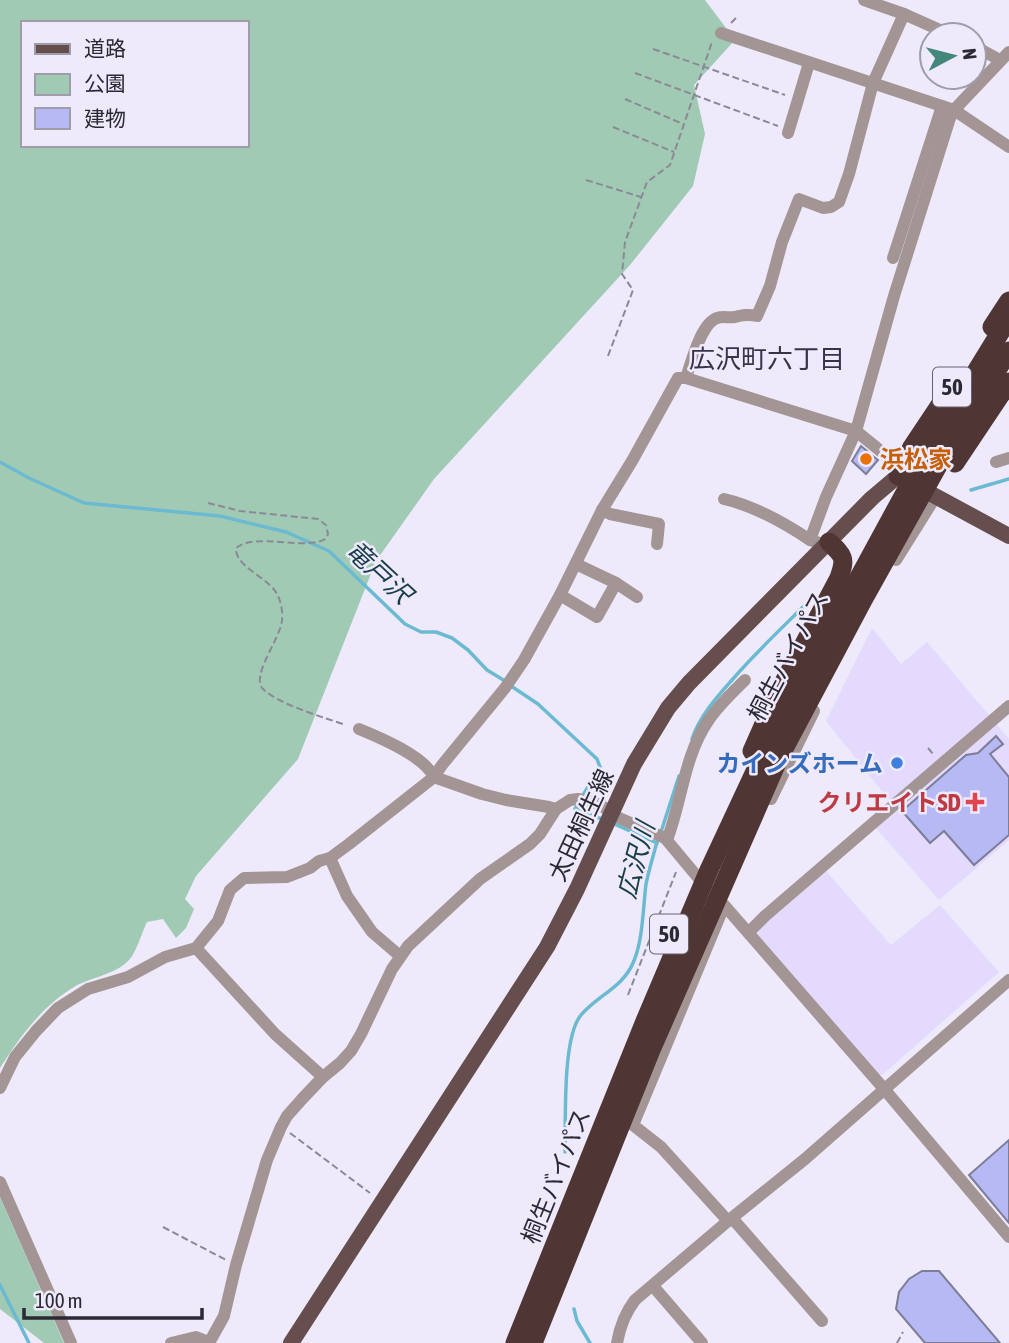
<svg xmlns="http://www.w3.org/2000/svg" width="1009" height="1343" font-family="'Asap Condensed','Noto Sans JP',sans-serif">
<rect width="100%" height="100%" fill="#eeeafb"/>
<!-- built -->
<g fill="#e3dafe">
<polygon points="872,628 901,664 927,642 1009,739 1009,840 939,900 875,827 890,801 826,721"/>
<polygon points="825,870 891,945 940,905 999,972 882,1075 874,1073 759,938 757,930"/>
</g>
<!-- green -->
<g fill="#a1cab5" fill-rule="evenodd">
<path d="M0 0H705L735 40 694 85 705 134 693 186 630 265 434 479 376 561 298 759 196 876 185 899 194 909 186 928 176 938 163 919 147 922C142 932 136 954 128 961 116 974 89 978 74 987 42 1006 20 1037 0 1068ZM23 23H247V145H23Z"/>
<polygon points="0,1197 64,1343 44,1343 0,1309"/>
</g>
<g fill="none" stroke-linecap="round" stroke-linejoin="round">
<!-- stream -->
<g stroke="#6cbad2" stroke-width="3.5">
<polyline points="0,462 29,478 84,503 220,516 286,532 329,551 405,624 421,632 436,632 452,638 468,650 487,670 505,681"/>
<polyline points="971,490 1009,479"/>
<polyline points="511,686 538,704 597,759 600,767 582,797"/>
<path d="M692 739C700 716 716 698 732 680 756 652 783 627 809 601"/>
<polyline points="578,804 575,809 602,819"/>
<polyline points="612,823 657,843"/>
<polyline points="661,832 679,776"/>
<path d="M565 1152C566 1120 562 1038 581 1015 597 996 623 987 633 963 643 941 643 908 646 884 649 870 653 856 657 842"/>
<polyline points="0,1285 29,1343"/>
<polyline points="574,1309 577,1321 590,1343"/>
</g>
</g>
<!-- building -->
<g fill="#b7b9f4" stroke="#7c7d97" stroke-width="2">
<polygon points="861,446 878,460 866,474 852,461"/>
<polygon points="996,736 1003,744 990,754 1009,777 1009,835 974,865 944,831 930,843 902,811 966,755 978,753"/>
<polygon points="1009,1140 1009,1223 969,1175"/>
<polygon points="922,1271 939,1271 1000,1343 925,1343 896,1309 899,1292 909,1279"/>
</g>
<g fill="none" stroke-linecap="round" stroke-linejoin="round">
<!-- path -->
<g stroke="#8c8996" stroke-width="2" stroke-dasharray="7 3.5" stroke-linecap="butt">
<polyline points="731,23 738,16"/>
<polyline points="653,49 785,95"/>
<polyline points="635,73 778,126"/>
<polyline points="625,99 683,124"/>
<polyline points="613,127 674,152"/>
<polyline points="586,180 641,197"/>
<polyline points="608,356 633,290 622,274 625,242 647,182 670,165 712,42"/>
<path d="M208 503 240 511 318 519 326 525 328 534 326 539C301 551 257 532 236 548 235 567 268 577 277 594 281 601 283 613 282 620 281 638 250 676 263 689 278 704 325 718 346 725"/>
<polyline points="928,748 934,755"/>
<polyline points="628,995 676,872"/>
<polyline points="290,1133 370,1193"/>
<polyline points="163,1227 226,1260"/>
<polyline points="897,1343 903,1332"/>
</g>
<!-- minor -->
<g stroke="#a49595" stroke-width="12">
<polyline points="864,0 904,14 951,35"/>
<polyline points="721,33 954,110 1009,147"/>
<polyline points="974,46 1000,60"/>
<polyline points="788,133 809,63"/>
<polyline points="893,258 942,106"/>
<path d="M686 378C691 363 701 323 717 318 723 316 729 318 735 317 743 315 748 314 757 316L770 286 782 242 799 199 823 208 831 207 839 202 849 174 873 83 904 14"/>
<polyline points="996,462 1009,458"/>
<path d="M724 499C755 506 783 522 810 540"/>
<polyline points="602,510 610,514 659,524 657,544"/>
<polyline points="829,542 823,544 810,540 826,497 856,431 894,296 950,118 954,110 1009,52"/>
<polyline points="896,560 936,496"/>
<polyline points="576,564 616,583 637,597"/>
<polyline points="560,595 597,617 616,583"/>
<path d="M359 729C381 738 424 756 434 777L482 794 506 800 549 807 556 809"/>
<polyline points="771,799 814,711"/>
<path d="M667 840C682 801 684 756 708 721 718 706 732 693 745 680"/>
<polyline points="330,858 347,896 372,932 400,956"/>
<polyline points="724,905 885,1090 1009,1237"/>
<polyline points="722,911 633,1125 661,1147 728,1221"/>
<polyline points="749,932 765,916 1009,706"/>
<polyline points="196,948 275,1034 323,1077"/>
<polyline points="0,1088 15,1057 36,1031 58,1008 88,989 128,977 165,957 196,948 218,921 230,890 244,878 287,877 310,868 319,861 330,858 349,844 434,777 442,765 505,688 524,660 560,595 602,510 632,461 678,378 686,378 856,431 888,457 898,476"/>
<polyline points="0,1182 71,1343"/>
<polyline points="732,1218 822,1321"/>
<polyline points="653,1286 702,1343"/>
<polyline points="171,1343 196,1337 209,1342"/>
<polyline points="209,1343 224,1316 236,1265 267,1160 281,1127 287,1116 303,1098 323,1077 340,1063 351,1051 361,1034 392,969 408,946 480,879 530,844 540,834 556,809 570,800 578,799 593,802 602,806 619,818 665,838 700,880"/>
<path d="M617 1343C620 1326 625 1313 635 1300L728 1221 805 1159 1009 980"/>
</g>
<!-- major -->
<polyline stroke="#664e4e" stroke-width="16" points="291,1343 547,947 577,889 634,764 668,708 689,683 872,498 898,476 1009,536"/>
<!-- highway -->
<g stroke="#503535" stroke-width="19">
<polyline points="992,327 1009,301"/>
<polyline points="955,463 1009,382"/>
<polyline points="898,476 912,447 948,393"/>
<path d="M752 751 776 697 839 578C846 558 844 556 829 542"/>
<polyline points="515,1343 645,1021 709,870 765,750 931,445 1009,318"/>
<polyline points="533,1343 651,1050 779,758 863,600 945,453 1009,351"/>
</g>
</g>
<!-- markers -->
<circle fill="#e8710a" stroke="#eeeafb" stroke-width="2.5" cx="866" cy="459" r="7"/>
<circle fill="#3f7fe0" stroke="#eeeafb" stroke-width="2.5" cx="897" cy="763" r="7"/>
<path fill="#e0444e" stroke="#eeeafb" stroke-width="2.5" d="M971.5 791.5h7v7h7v7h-7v7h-7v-7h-7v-7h7z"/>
<g text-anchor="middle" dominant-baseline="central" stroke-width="5" stroke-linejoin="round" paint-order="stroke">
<!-- shield labels -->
<g fill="#eeeafb" stroke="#66636f" stroke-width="2">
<rect x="933" y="367.5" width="38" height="39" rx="5"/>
<rect x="650" y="914.5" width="38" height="39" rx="5"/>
</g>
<g font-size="23" font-weight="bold" fill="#2b2933">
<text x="952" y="387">50</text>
<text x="669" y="934">50</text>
</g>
<!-- food labels -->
<g font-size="24" font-weight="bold" fill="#c56008" stroke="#eeeafb" text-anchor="start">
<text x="880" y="459">浜松家</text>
</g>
<!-- street labels -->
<g font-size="24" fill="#2b2933" stroke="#eeeafb">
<text transform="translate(788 656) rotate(-62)">桐生バイパス</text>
<text transform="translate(581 825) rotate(-65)">太田桐生線</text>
<text transform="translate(556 1176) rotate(-68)">桐生バイパス</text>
</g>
<!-- shop labels -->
<g font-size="24" font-weight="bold" fill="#366cbe" stroke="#eeeafb" text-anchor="end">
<text x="883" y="763">カインズホーム</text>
</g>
<!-- health labels -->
<g font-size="24" font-weight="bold" fill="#be3a42" stroke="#eeeafb" text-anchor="end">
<text x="961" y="802">クリエイトSD</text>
</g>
<!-- neighbourhood labels -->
<g font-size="26" fill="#393348" stroke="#eeeafb">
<text x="767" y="359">広沢町六丁目</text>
</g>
<!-- water labels -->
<g font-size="26" font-style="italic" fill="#183d48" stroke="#eeeafb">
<text transform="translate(379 572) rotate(43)">竜戸沢</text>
<text transform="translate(636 860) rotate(-75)">広沢川</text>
</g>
</g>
<!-- legend -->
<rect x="21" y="21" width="228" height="126" fill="#eeeafb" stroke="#a09dab" stroke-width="2"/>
<rect x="35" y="44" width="35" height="10" fill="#664e4e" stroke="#a09dab" stroke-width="2"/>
<text x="84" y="56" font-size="21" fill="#2b2933">道路</text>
<rect x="35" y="74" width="35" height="21" fill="#a1cab5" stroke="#a09dab" stroke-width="2"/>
<text x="84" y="91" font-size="21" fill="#2b2933">公園</text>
<rect x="35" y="108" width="35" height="21" fill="#b7b9f4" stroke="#a09dab" stroke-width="2"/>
<text x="84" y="126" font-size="21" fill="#2b2933">建物</text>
<!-- north arrow -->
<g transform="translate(953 56) rotate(83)"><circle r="33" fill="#eeeafb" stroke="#a09dab" stroke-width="2"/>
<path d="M0-5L12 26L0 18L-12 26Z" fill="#43877b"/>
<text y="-10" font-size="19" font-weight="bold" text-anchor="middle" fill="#2b2933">N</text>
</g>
<!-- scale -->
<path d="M24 1308v10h178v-10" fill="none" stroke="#2b2933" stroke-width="3.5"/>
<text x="35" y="1308" font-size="21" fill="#2b2933" stroke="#eeeafb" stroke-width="5" paint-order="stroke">100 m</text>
</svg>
